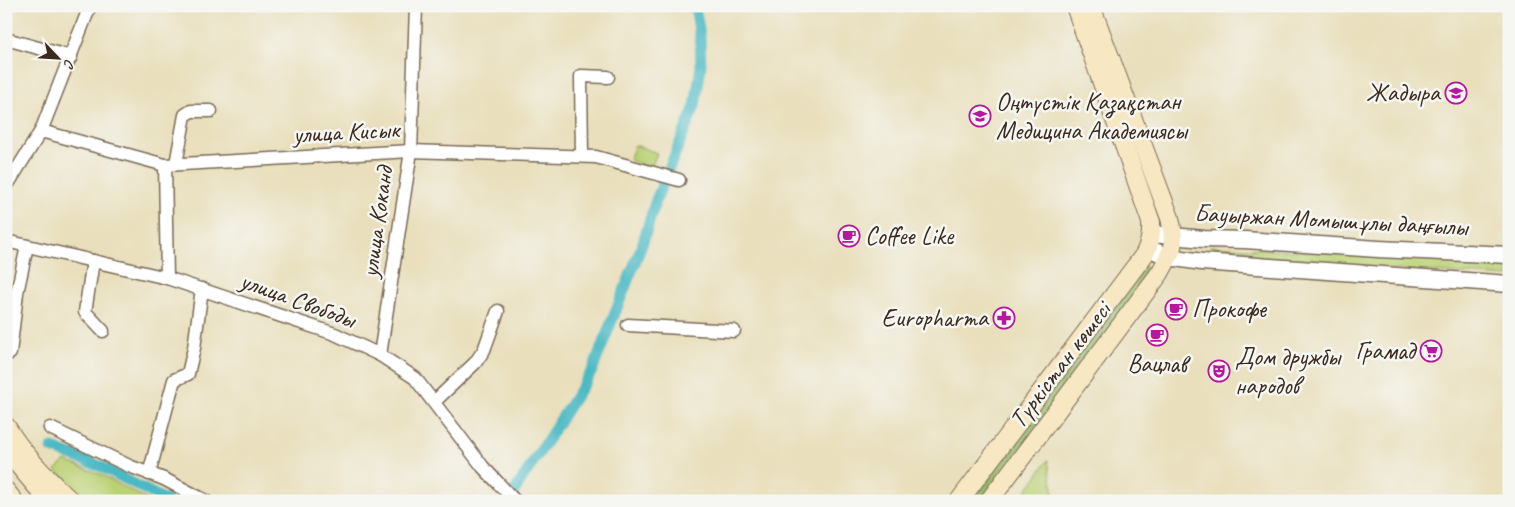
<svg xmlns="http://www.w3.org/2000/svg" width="1515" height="507" font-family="Caveat,sans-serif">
<rect width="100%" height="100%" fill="#f6f6f2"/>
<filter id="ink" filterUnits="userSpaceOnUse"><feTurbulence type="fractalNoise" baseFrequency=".02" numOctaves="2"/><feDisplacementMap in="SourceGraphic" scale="10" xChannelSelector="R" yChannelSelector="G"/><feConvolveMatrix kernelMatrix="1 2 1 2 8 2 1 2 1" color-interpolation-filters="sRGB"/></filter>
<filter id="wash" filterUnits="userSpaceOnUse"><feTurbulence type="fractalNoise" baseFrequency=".0096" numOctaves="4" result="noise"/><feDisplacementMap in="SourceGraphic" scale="20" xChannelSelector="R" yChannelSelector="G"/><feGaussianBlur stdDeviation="1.12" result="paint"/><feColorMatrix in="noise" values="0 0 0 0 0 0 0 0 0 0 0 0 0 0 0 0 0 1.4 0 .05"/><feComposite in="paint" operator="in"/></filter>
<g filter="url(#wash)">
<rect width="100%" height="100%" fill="#e9dfbc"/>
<!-- green -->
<g fill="#bbd175" stroke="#7b7e4a">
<polygon points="635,145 657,153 651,168 629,160"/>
<polygon points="1210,246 1509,263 1509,277 1210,258"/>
<polygon points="1048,460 1055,501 1019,501"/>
<polygon points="65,461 102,475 150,501 88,501 55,470"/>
</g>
<!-- forest -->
<polygon fill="#94b366" stroke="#686e42" points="1140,263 1155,272 987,501 961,501"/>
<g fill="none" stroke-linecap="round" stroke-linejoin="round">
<!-- canal -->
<g stroke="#4bb9c4" stroke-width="11">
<polyline points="52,448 102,467 167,501"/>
<polyline points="508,501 592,371 642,245 656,200 695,106 701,66 700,36 696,12 692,6"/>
</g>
</g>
</g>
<g filter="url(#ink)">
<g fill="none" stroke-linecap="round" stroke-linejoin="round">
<!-- minor casing -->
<g stroke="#786955" stroke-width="15">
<g id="minor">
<polyline points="6,39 71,57"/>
<polyline points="41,131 165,165 411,151 596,157 679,180"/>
<polyline points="582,156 581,76 608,77"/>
<polyline points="176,164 185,115 191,111 211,111"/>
<polyline points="165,165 167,278"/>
<polyline points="6,187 41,131 90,6"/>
<polyline points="6,241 167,278 335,334 380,355 415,378 483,467 515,501"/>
<polyline points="93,261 85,312 103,331"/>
<polyline points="628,325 734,331"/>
<polyline points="10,353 17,293 27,246"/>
<polyline points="380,355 411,151 416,6"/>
<polyline points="430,397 434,402 475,363 484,350 498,311"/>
<polyline points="50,428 129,466 164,479 206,501"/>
<polyline points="149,474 174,380 188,374 194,348 202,289"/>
</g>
</g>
<!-- tertiary casing -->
<g stroke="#786955" stroke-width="19">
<g id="tertiary">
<polyline points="1152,234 1204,239 1245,240 1378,249 1509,255"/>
<polyline points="1148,248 1169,257 1202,262 1509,284"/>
</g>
</g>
<!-- secondary casing -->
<g stroke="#786955" stroke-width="20">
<g id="secondary">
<path d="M6 426C23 455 47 479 71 501"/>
<polyline points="6,450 41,492 52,501"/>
<polyline points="6,491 14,501"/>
<path d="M959 501 1144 255C1150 244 1152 234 1151 222L1075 6"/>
<path d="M989 501 1160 273C1173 250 1176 245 1170 218L1091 6"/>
</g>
</g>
<!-- minor -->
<use href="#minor" stroke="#fff" stroke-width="12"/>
<!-- tertiary -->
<use href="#tertiary" stroke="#fff" stroke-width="16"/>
<!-- secondary -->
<use href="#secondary" stroke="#f7e8c3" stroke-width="18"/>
</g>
</g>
<!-- icons -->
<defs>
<g id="school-ring" transform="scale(1.125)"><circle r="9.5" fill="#f6f6f2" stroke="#b5179e" stroke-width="1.5"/><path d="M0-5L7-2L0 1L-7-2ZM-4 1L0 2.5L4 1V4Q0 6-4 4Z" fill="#b5179e"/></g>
<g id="university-ring" transform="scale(1.125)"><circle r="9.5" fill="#f6f6f2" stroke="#b5179e" stroke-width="1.5"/><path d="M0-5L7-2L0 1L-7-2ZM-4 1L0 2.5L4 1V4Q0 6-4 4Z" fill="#b5179e"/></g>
<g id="cafe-ring" transform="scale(1.125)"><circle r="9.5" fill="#f6f6f2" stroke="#b5179e" stroke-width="1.5"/><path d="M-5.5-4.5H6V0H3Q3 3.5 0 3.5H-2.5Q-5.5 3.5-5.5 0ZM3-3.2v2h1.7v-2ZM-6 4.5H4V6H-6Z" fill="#b5179e"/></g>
<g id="pharmacy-ring" transform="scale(1.125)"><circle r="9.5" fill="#f6f6f2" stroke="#b5179e" stroke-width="1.5"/><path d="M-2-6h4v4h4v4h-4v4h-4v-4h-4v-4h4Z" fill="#b5179e"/></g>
<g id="supermarket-ring" transform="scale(1.125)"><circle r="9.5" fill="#f6f6f2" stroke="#b5179e" stroke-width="1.5"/><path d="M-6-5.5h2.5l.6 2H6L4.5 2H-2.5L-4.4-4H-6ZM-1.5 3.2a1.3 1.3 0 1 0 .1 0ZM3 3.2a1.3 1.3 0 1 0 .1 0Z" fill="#b5179e"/></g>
<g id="theatre-ring" transform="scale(1.125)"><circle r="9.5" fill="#f6f6f2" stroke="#b5179e" stroke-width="1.5"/><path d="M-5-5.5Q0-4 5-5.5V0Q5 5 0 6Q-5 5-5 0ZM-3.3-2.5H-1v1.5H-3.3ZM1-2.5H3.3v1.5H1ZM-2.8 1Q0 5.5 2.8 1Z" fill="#b5179e"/></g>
</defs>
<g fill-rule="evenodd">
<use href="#school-ring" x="1456" y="93"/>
<use href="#university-ring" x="980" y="116"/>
<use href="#cafe-ring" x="849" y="236"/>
<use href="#cafe-ring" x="1176" y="309"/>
<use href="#pharmacy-ring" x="1004" y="318"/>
<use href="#cafe-ring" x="1157" y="335"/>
<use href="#supermarket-ring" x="1431" y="351"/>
<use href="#theatre-ring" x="1219" y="371"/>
</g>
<g text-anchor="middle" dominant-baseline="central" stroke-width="5" stroke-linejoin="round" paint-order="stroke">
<!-- poi labels -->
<g font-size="25" fill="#3b2a1e" stroke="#f6f6f2" text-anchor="start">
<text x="1440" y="93" text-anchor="end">Жадыра</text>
<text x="996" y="102">Оңтүстік Қазақстан<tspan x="996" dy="29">Медицина Академиясы</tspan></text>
<text x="865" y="236">Coffee Like</text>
<text x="1192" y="309">Прокофе</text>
<text x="988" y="318" text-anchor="end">Europharma</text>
<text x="1415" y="351" text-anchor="end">Грамад</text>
<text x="1235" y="357">Дом дружбы<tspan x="1235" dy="29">народов</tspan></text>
<text x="1157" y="364" text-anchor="middle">Вацлав</text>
</g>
<!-- street labels -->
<g font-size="25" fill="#3b2a1e" stroke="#f6f6f2">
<text transform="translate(346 132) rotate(-3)">улица Кисык</text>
<text transform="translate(1331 220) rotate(3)">Бауыржан Момышұлы даңғылы</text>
<text transform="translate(377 222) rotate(-82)">улица Коканд</text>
<text transform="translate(298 300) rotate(20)">улица Свободы</text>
<text transform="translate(1060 365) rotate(-53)">Түркістан көшесі</text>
</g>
</g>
<!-- margin -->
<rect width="1515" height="507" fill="none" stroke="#f6f6f2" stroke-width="25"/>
<!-- north arrow -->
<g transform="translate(58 58) rotate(115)" stroke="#f6f6f2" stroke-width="4" paint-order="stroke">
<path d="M0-4L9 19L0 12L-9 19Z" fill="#3b2a1e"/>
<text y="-8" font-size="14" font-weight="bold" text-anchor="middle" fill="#3b2a1e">С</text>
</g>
</svg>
